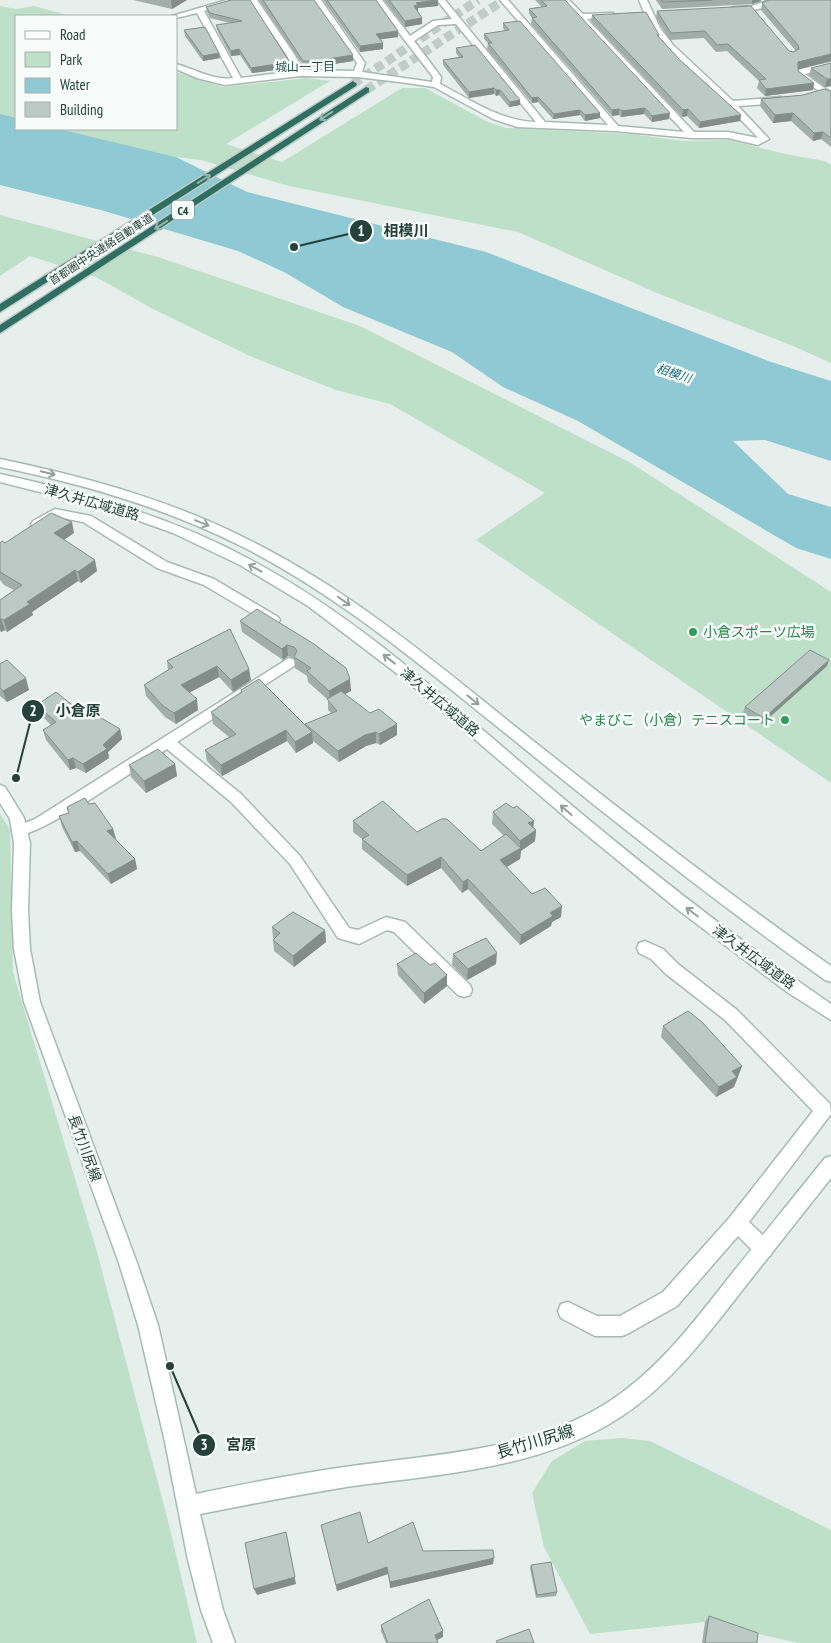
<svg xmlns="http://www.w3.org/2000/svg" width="831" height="1643" font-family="'PT Sans Narrow','Noto Sans JP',sans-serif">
<rect width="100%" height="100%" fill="#e6efeb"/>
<!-- green -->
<g fill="#bfe0c8">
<polygon points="0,6 16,9 34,6 71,16 16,16 16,119 0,115"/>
<polygon points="176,72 223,87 307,78 330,81 226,144 282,162 402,88 425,88 488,122 506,128 631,134 683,141 729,140 785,154 825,161 831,165 831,363 793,346 657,293 518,232 289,186 201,160 176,157 58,129 176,129"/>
<polygon points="0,215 158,257 360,326 631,463 831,592 831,783 476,540 545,493 390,404 336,390 252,357 153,309 96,277 30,256 0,276"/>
<polygon points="0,814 10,829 13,972 97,1252 168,1521 197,1643 0,1643"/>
<polygon points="622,1438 650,1441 831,1530 831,1643 798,1643 705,1622 590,1634 544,1547 532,1493 552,1461 585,1441"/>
</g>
<!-- water -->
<polygon fill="#8ec9d4" points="0,114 16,118 16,129 59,129 176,157 247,192 486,252 771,362 831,381 831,461 765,440 733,441 788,494 831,507 831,559 796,548 578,421 503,387 452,352 343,307 284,272 238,251 101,210 0,185"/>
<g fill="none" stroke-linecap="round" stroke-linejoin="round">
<!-- motorway-tunnel -->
<g stroke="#bfccc8" stroke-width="9" stroke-dasharray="9 4.5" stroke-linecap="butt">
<polyline points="353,84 478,0"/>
<polyline points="366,90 504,0"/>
</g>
<!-- minor casing -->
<g stroke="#a8b8b2" stroke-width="3">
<g id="minor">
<path d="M227 0H240L204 11 241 78 295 71 286 54 249 0H257L294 54 303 70 354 71 357 63 313 0H321L365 63 362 72 432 82 433 77 374 0H382L410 36 433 21 452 19 437 0H445L545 122 608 125 500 0H508L618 126 684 132 561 0H569L583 14 613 13 614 15 610 17 587 19 694 132H728L758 138C726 100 678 72 651 28 646 19 643 9 639 0H647L660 28 673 45 733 101 781 97 785 100 781 103 738 106 769 139 758 145 728 138H692L615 131 517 127 493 119 434 87 400 82 357 77 300 76 225 85 197 78 176 69V64C195 69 213 81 233 78L197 13 176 18V16H172ZM456 24 536 122C500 121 471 100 440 84L441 77 414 41 438 25Z"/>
<path d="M770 0H782C772 7 739 16 729 9L733 7 752 6Z"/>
<polygon points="831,62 831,68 805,74 831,93 831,100 797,75 799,69"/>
<polygon points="55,509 91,516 167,562 214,579 278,617 280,620 278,623 268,623 204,585 157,568 83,522 57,517 41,527 33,527 31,524 33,521"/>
<path d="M289 658 294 660 296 663 294 666 177 742 241 794 300 856 349 928 358 930 386 917 405 922 470 985 472 990 470 995 464 997 458 995 394 932 387 930 359 944 338 938 290 864 231 802 167 749C143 764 35 841 15 835L12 831 15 827 35 819Z"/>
<polygon points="645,941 663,949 678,964 737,1010 830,1104 831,1114 749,1222 771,1243 773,1249 771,1255 764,1258 757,1255 738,1236 677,1306 629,1333 622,1336 595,1336 561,1318 558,1311 561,1304 568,1302 597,1316 620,1316 663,1292 730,1217 813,1111 725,1020 666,974 651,959 639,953 637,948 639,943"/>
</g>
</g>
<!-- secondary casing -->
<g stroke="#a4bbb3" stroke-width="3">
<g id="secondary">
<path d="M0 459C87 477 174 501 253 542 354 593 440 666 527 736 627 815 727 893 831 966V982L825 980C720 905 619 826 520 745 431 674 345 599 243 547 166 508 84 484 0 467Z"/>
<path d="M0 474C87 493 172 517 251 560 360 618 451 704 545 783 637 861 732 936 831 1004V1020L787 992 677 909 571 822 408 682 308 606 240 565 173 533 103 508 0 482Z"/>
<path d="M0 785 5 787 24 818 30 843 28 911 30 949 40 1002 137 1263 158 1325 196 1494C248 1483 300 1473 352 1466 437 1454 533 1450 607 1403 657 1371 694 1322 730 1276 761 1237 793 1198 825 1158L831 1156V1178C802 1215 773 1251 744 1288 708 1334 672 1383 622 1416 544 1468 443 1474 353 1486 302 1494 251 1504 200 1514L223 1610 235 1643H213L201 1610 188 1560 165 1442 138 1325 119 1263 24 1002 14 949 12 911 14 843 10 819 0 803Z"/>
</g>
</g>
<!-- motorway casing -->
<g stroke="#c2cac8" stroke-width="3">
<g id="motorway">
<polygon points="353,81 357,84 356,86 0,312 0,304"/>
<polygon points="366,87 369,88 369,92 0,333 0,325"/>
</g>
</g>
<!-- minor -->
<use href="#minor" fill="#fff" fill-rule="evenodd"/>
<!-- secondary -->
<use href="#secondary" fill="#fff" fill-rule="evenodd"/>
<!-- motorway -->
<use href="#motorway" fill="#2f6f62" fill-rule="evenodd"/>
</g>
<!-- wall -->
<g fill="#a1aea9">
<polygon points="133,0 187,0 172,9"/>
<polygon points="231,0 291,64 292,69 277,71 276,70 252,73 240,55 231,56 217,30 216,25 230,23 210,18 207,12 206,7"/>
<polygon points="259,0 314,0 353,61 315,67 304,67"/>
<polygon points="323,0 376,0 398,31 398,37 381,39 383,49 360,52"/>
<polygon points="384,0 438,0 438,6 418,8 418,11 417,11 422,24 405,27"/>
<polygon points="535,0 565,0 669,119 652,122 644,114 621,117 619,115 612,116 531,24 532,18 529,14 529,9 542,7"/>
<polygon points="656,0 761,0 761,1 752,4 662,9"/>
<polygon points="831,0 831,61 798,69 798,71 814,83 813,90 765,96 757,88 759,81 727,51 716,52 704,38 670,40 656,18 657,11 793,52 796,51 761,10 762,3"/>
<polygon points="592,15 659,35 659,37 680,60 741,115 740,121 699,128 687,116 682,117 591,21"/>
<polygon points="503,23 600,113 600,118 585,121 580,115 553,119 538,102 532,103 487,49 488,43 484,39 484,34 505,31 503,28"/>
<polygon points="184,30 220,58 203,61 185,36"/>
<polygon points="456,48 520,105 509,107 499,95 496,96 494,94 469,98 443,65 443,60 459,57 456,53"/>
<polygon points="831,63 831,86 825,87 809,75 811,68"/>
<polygon points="831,91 831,147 821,139 813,141 791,121 773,123 760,106 761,99 803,95"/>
<polygon points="74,533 64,540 97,571 81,583 78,581 32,612 33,615 7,632 5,630 1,632 0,631 0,600 14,590 4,585 0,580 0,543 5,543"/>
<polygon points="240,621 314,644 351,691 344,694 397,735 380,745 376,743 366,746 339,762 313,741 313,743 296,753 287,741 222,776 207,761 205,750 229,737 213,724 211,712 241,692 241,690 305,725 331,713 328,710 328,700 308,682 307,676 295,668 294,658 288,656 283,660 242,632"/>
<polygon points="230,629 251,680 233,692 219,677 189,693 198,710 176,724 165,717 146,696 144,685 168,670 167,661"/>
<polygon points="0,664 29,690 7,702 0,696"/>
<polygon points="827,666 762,724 743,713 745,707"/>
<polygon points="37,705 76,708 120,729 122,739 108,752 109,758 86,773 76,768 70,770 46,740 43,730 51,725 40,714"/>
<polygon points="175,764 177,776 146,793 131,777 129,765"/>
<polygon points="89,804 113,829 116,839 135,859 137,869 111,884 80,851 75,852 62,827 59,816 68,813 67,807"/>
<polygon points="493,812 533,827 536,830 535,841 521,851 520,859 506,867 532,894 561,917 552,922 551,926 520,945 468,889 462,893 441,868 407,886 362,849 362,839 353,832 353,821 417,832 481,851 504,836 492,824"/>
<polygon points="272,927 325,930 326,942 294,967 274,951 273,940 274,939 273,938"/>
<polygon points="453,954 496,964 467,980 452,965"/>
<polygon points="397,964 430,965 447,975 447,986 424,1004 398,975"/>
<polygon points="663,1026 742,1066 734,1087 716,1097 661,1037"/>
<polygon points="321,1525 368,1543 423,1551 493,1564 390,1588 388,1574 337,1591"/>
<polygon points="531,1565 557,1592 556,1596 536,1598 530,1568"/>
<polygon points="709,1616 757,1643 702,1643 705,1622"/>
<polygon points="381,1625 443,1631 443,1637 437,1640 438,1643 386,1643 381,1631"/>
</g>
<!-- shaded-wall -->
<g fill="#838d89">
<polygon points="171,0 187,0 172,9"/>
<polygon points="438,0 438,6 418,8 418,11 414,12 414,6 416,3"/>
<polygon points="752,0 761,0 761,1 752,4"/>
<polygon points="422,18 422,24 405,27 405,21"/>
<polygon points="398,31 398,37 376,40 376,34"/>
<polygon points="383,43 383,49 360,52 360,46"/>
<polygon points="239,49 240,55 231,56 231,51"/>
<polygon points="219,53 220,58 203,61 203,56"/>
<polygon points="831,54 831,61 797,70 798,62"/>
<polygon points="353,55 353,61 315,67 315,61"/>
<polygon points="276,64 276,70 252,73 251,68"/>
<polygon points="291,64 292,69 277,71 277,66"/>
<polygon points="827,79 831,79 831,86 825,87"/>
<polygon points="814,83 813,90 765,96 766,89"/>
<polygon points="494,88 494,94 469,98 469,92"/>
<polygon points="496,90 500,90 499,95 496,96"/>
<polygon points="538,97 538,102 532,103 532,98"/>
<polygon points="520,100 520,105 509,107 510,102"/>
<polygon points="645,108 644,114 621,117 622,111"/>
<polygon points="619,109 619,115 612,116 612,110"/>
<polygon points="688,109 687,116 682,117 683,110"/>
<polygon points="580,110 580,115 553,119 554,114"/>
<polygon points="600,113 600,118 585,121 585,115"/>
<polygon points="670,113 669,119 652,122 652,116"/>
<polygon points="793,113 791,121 773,123 775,115"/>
<polygon points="741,115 740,121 699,128 700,122"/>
<polygon points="823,132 821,139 813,141 814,133"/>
<polygon points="72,522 74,533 57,544 54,533"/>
<polygon points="95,560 97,571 81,583 78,572"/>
<polygon points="75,570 78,581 32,612 33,615 7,632 4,620 27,602"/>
<polygon points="0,619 1,619 5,630 1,632 0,628"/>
<polygon points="287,645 288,656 283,660 282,649"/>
<polygon points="829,660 827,666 762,724 764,718"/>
<polygon points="217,666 219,677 183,696 181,685"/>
<polygon points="249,669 251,680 233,692 231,680"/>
<polygon points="26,678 29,690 7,702 3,691"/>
<polygon points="350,679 351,691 330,702 329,691"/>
<polygon points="197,699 198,710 176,724 174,713"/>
<polygon points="397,724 397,735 380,745 379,734"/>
<polygon points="120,729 122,739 108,752 109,758 86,773 83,764"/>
<polygon points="286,730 287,741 222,776 221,765"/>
<polygon points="312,732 313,743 296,753 295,742"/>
<polygon points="376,732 376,743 366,746 339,762 338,751 365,735"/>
<polygon points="73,758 76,768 70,770 68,760"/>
<polygon points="175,764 177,776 146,793 144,781"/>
<polygon points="534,821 533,832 536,830 535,841 521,851 520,859 500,871 500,860 520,849 520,841 528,823"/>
<polygon points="113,829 116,839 107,831"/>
<polygon points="77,841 80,851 75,852 72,842"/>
<polygon points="441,857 441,868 407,886 407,875"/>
<polygon points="135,859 137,869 111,884 108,874"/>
<polygon points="468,879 468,889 462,893 463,882"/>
<polygon points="562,906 561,917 552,922 551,926 520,945 521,935 550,913"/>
<polygon points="325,930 326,942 294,967 293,956"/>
<polygon points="497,953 496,964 467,980 468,969"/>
<polygon points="447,975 447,986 424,1004 424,993"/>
<polygon points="742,1066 734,1087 716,1097 719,1087 732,1071"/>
<polygon points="287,1538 296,1584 257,1595 254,1589"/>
<polygon points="494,1558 493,1564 390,1588 390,1582"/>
<polygon points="387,1567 388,1574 337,1591 336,1585"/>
<polygon points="443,1631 443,1637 435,1641 435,1635"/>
</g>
<!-- building -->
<g fill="#bbcac4" stroke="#838d89">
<polygon points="231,0 250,0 291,64 277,66 276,64 251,68 239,49 231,51 216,25 242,21 210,13 206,7"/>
<polygon points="263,0 314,0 353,55 315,61 303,61"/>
<polygon points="327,0 376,0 398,31 376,34 383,43 360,46"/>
<polygon points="389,0 436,0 416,3 418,5 414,6 422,18 405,21"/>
<polygon points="541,0 565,0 670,113 652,116 645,108 622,111 619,109 612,110 532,18 537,17 529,9 547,6"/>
<polygon points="661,0 712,0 663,2"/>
<polygon points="769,0 831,0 831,54 798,62 798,71 814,83 766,89 759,80 766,79 728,44 717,45 705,31 671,33 657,11 751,6 789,51 793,52 799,49 798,45 762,3"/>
<polygon points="646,12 659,35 657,35 680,60 741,115 700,122 688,109 683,110 592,15"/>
<polygon points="520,21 600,113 585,115 580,110 554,114 538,97 532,98 488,43 492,43 484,34 509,30 503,23"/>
<polygon points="205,27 219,53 203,56 184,30"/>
<polygon points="475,45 520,100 510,102 500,90 496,90 494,88 469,92 443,60 463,57 456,48"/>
<polygon points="831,63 831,79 827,79 811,68"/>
<polygon points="824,89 831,91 831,138 823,132 814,133 793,113 775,115 761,99 803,95"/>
<polygon points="51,513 72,522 54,533 95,560 78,572 75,570 27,602 30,604 4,620 1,619 0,619 0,600 22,585 0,572 0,543 2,541 5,543"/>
<polygon points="257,609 314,644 346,668 350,679 329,691 307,671 311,668 294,657 297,651 294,647 287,645 282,649 240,621"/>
<polygon points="230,629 249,669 231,680 217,666 181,685 197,699 174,713 163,706 144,685 173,667 167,661"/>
<polygon points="810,650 829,660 764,718 745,707"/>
<polygon points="7,660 26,678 3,691 0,688 0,664"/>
<polygon points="259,679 312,732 295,742 286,730 221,765 205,750 236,734 211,712 242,692 241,690"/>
<polygon points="341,691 370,713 379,709 397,724 379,734 376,732 365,735 338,751 305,724 337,711 327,699"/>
<polygon points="56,692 76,708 79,705 120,729 103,745 107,749 83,764 73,758 68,760 43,730 56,722 37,705"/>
<polygon points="158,749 175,764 144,781 129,765"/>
<polygon points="85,798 89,804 95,803 113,829 107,831 135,859 108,874 77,841 72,842 59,816 69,813 67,807"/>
<polygon points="383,801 417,832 441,819 447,819 481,851 506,834 521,848 500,860 532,894 545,888 562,906 550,913 553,916 521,935 468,879 463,882 441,857 407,875 362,839 369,835 353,821"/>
<polygon points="506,803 513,808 517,806 534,821 528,823 536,830 520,841 493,812"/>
<polygon points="293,912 325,930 293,956 273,940 280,933 272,927"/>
<polygon points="486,938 497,953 468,969 453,954"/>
<polygon points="416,953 430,965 435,963 447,975 424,993 397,964"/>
<polygon points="688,1011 702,1022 742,1066 732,1071 737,1077 719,1087 663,1026"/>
<polygon points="360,1512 368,1543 413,1522 423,1551 493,1550 494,1558 390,1582 387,1567 336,1585 321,1525"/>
<polygon points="286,1532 295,1577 254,1589 245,1543"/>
<polygon points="551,1562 557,1592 537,1595 531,1565"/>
<polygon points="429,1599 443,1631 435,1635 438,1643 388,1643 381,1625"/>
<polygon points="709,1616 758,1633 757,1643 705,1643"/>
<polygon points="529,1629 534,1643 497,1643 496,1641"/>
</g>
<!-- one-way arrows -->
<defs><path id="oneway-shaft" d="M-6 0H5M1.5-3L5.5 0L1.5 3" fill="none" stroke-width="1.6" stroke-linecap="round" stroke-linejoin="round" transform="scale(1.25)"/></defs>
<g stroke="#93b5ae">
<use href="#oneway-shaft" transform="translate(326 116) rotate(147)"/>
<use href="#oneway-shaft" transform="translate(204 179) rotate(-32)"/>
<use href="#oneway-shaft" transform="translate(161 225) rotate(147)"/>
</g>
<g stroke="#92a09c">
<use href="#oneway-shaft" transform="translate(48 473) rotate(13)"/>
<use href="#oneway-shaft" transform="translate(202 523) rotate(22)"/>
<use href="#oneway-shaft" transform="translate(255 568) rotate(-151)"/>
<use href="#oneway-shaft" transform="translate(344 601) rotate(35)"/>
<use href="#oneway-shaft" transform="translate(389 659) rotate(-142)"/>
<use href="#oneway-shaft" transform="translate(473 700) rotate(39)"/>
<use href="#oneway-shaft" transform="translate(566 810) rotate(-139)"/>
<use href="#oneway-shaft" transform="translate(692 912) rotate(-143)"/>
</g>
<!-- markers -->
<g fill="#2e9e5b" stroke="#f7fbf9" stroke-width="2">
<circle cx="693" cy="632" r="5"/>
<circle cx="785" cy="720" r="5"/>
</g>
<g text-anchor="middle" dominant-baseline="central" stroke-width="5" stroke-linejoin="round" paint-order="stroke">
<!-- far-street labels -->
<g font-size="11" fill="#24423a" stroke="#f7fbf9">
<text transform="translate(101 249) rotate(-33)">首都圏中央連絡自動車道</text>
</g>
<!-- far-neighbourhood labels -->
<g font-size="12" fill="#1f5548" stroke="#f7fbf9">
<text x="305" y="66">城山一丁目</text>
</g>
<!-- shield labels -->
<rect fill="#f7fbf9" stroke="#637a73" stroke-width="1" x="172" y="200.5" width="22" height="19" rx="4"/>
<g font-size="12" font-weight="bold" fill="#24423a">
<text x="183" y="210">C4</text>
</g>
<!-- far-water labels -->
<g font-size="12" font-style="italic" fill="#1c6f80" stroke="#f7fbf9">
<text transform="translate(674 373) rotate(18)">相模川</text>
</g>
<!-- street labels -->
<g font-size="14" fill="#24423a" stroke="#f7fbf9">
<text transform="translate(92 502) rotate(16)">津久井広域道路</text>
<text transform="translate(440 702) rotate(40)">津久井広域道路</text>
<text transform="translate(754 957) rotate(36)">津久井広域道路</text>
<text transform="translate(85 1148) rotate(70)">長竹川尻線</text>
</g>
<!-- leisure labels -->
<g font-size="14" fill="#27864d" stroke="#f7fbf9" text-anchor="start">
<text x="703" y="632">小倉スポーツ広場</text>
<text x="775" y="720" text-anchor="end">やまびこ（小倉）テニスコート</text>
</g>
<!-- near-street labels -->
<g font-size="16" fill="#24423a" stroke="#f7fbf9">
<text transform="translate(535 1441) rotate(-17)">長竹川尻線</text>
</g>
</g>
<!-- callouts -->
<path fill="none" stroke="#24423a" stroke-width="2" d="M294 247L361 231M16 778L33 711M170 1366L204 1445"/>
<g fill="#24423a" stroke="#f7fbf9" stroke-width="2">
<circle cx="294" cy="247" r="5"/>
<circle cx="16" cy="778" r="5"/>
<circle cx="170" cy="1366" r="5"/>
<circle cx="361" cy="231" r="12"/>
<circle cx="33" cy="711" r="12"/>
<circle cx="204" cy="1445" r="12"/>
</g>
<g font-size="15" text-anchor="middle" font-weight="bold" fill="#fff">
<text x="361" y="236">1</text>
<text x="33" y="716">2</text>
<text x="204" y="1450">3</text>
</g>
<g font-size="15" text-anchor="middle" font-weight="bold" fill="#24423a" stroke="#f7fbf9" stroke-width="5" stroke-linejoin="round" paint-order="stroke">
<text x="406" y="236">相模川</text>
<text x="78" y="716">小倉原</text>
<text x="241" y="1450">宮原</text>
</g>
<!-- legend -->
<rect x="15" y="15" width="162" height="115" fill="#f7fbf9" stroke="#a3b1ad"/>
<rect x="25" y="31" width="25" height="8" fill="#ffffff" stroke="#a3b1ad"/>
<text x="60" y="40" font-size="15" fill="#24423a">Road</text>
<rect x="25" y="52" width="25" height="15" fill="#bfe0c8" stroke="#a3b1ad"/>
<text x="60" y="65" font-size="15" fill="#24423a">Park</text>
<rect x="25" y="78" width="25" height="15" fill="#8ec9d4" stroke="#a3b1ad"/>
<text x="60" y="90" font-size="15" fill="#24423a">Water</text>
<rect x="25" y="102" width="25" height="15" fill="#bbcac4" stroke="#a3b1ad"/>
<text x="60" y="115" font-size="15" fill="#24423a">Building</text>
</svg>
